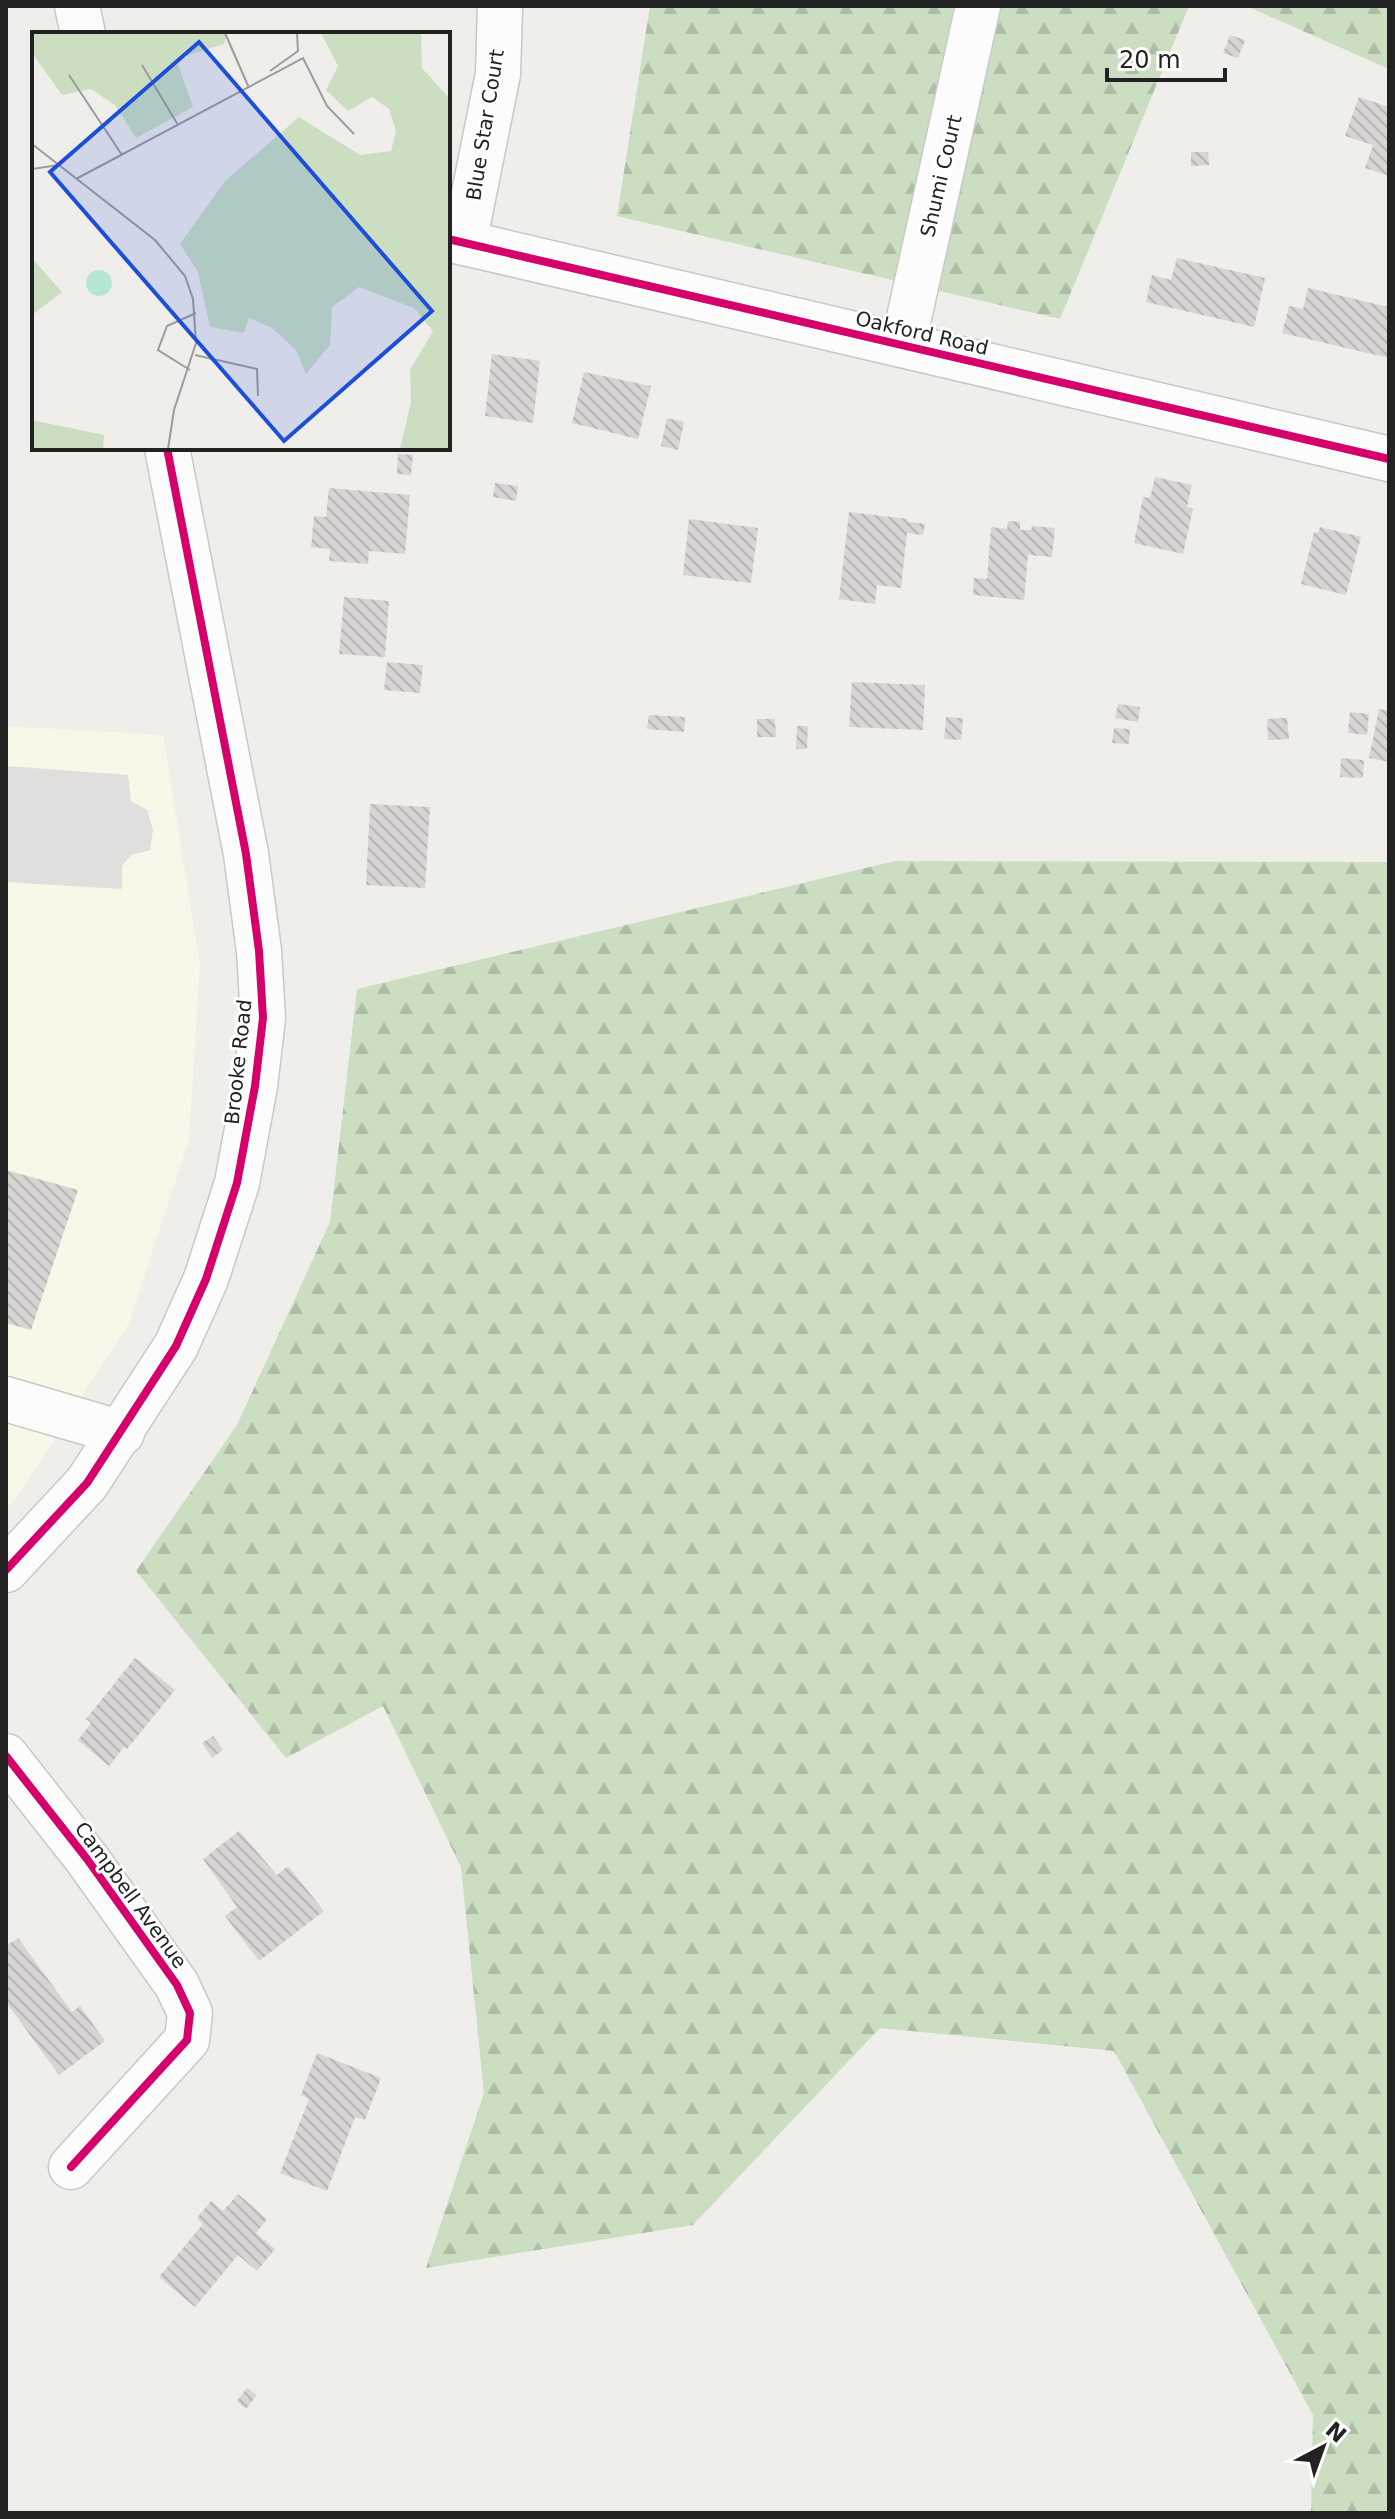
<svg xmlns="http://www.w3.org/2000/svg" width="1395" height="2519" font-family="'DejaVu Sans',sans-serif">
<defs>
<pattern id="forest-firs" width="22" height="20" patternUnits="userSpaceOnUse" patternTransform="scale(2)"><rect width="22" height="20" fill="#cbdec1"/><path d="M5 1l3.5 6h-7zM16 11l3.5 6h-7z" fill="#aebea6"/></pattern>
<pattern id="building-back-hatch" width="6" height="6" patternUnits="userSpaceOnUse" patternTransform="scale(2)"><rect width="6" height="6" fill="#d7d4d2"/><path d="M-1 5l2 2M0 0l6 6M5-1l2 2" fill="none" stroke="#b8b6b4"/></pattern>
</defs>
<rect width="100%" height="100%" fill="#f0eeeb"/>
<!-- education -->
<polygon fill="#f8f7e8" points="6,726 163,735 200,964 189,1140 129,1323 15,1500 6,1508"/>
<!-- forest -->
<g fill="url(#forest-firs)">
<polygon points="650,6 1189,6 1060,319 617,216"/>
<polygon points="1246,6 1389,6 1389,69"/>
<polygon points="895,861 1389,862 1389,2513 1311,2513 1313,2415 1114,2051 880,2028 693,2225 426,2268 484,2093 461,1867 383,1706 286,1758 136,1571 237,1425 330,1222 357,989"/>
</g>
<!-- parking -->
<polygon fill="#e0dfde" points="6,766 128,775 131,801 147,810 153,830 150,850 131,855 122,866 122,889 6,882"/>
<!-- building -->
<g fill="url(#building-back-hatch)">
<polygon points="1230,35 1245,40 1238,58 1223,53"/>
<polygon points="1359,97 1389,107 1389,176 1365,168 1373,145 1345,136"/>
<polygon points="1191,152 1208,152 1209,165 1191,166"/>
<polygon points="1177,258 1265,278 1254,327 1146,302 1152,275 1171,280"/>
<polygon points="1308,288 1389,307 1389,358 1282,333 1289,306 1303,309"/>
<polygon points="492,354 540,361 533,423 485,416"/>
<polygon points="584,372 651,386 638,439 572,423"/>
<polygon points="667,418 684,422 678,450 661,446"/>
<polygon points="398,454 413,455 411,475 397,474"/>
<polygon points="1155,477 1192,485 1187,507 1193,509 1183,554 1134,543 1143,497 1150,498"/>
<polygon points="495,483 518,486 516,501 493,497"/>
<polygon points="329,488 410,495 405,554 369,551 368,564 329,561 330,549 311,547 314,516 326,517"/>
<polygon points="849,512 908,519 907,522 925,524 923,535 907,533 901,588 877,585 875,604 839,599"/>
<polygon points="689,519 758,528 751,583 683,575"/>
<polygon points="1008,521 1020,522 1020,530 1031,530 1032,526 1055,528 1052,557 1028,555 1024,600 973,595 974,578 987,579 991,527 1007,529"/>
<polygon points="1320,527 1361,537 1346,595 1301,584 1314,532 1318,533"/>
<polygon points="344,597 389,601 385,657 339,654"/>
<polygon points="387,662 423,665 420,693 384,690"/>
<polygon points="852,682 925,685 923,730 849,727"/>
<polygon points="1118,704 1140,707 1138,722 1115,718"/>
<polygon points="1379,709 1389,711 1389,762 1369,758"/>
<polygon points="1350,712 1369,714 1367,735 1348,733"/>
<polygon points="649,715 685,717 684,732 647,729"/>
<polygon points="946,717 963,718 961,740 944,739"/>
<polygon points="1287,718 1289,739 1268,740 1267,719"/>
<polygon points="757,719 775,719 776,737 757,737"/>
<polygon points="797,726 808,726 807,749 796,749"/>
<polygon points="1114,728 1130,729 1129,744 1112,743"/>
<polygon points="1341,758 1364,760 1363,778 1340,777"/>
<polygon points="370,804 430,807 425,888 366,885"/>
<polygon points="6,1170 78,1190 31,1330 6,1323"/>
<polygon points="135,1658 175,1690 127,1749 124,1747 109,1766 78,1740 91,1723 86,1719"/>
<polygon points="213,1736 223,1750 212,1758 202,1743"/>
<polygon points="239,1831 277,1875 288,1866 324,1911 259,1961 225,1916 237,1907 203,1859"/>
<polygon points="18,1938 72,2012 80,2006 105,2041 59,2075 6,2002 6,1946"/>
<polygon points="317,2053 381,2078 365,2120 355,2117 327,2191 280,2173 309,2099 301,2095"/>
<polygon points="238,2194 267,2219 256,2233 275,2249 257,2271 238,2255 195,2307 159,2277 203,2224 197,2218 211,2201 223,2211"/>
<polygon points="247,2388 257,2395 246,2409 237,2401"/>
</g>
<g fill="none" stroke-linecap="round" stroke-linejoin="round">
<!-- minor casing -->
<g stroke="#c9c8c7" stroke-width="47">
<g id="minor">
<polyline points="77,6 83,34"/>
<polyline points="448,239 1389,459"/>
<polyline points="464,243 498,74 500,6"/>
<polyline points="903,345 978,6"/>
<polyline points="6,1399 122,1433"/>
<polyline points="6,1570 87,1483 176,1346 206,1279 237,1183 255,1086 263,1018 259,951 246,854 167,448"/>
<polyline points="6,1756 87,1859 177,1985 190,2013 187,2040 71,2167"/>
</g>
</g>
<!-- minor -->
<use href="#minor" stroke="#fdfcfc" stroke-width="44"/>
<!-- cycleway casing -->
<g stroke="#fff" stroke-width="13">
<g id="cycleway">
<polyline points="448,239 1389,459"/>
<polyline points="6,1570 87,1483 176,1346 206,1279 237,1183 255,1086 263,1018 259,951 246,854 167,448"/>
<polyline points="6,1756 87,1859 177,1985 190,2013 187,2040 71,2167"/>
</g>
</g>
<!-- cycleway -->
<use href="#cycleway" stroke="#d6006c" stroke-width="8"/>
</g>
<g text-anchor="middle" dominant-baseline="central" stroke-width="6" stroke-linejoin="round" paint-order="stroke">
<!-- street labels -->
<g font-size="20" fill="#222" stroke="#fff">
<text transform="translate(485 125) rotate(-81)">Blue Star Court</text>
<text transform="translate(941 176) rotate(-77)">Shumi Court</text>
<text transform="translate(922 333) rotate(13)">Oakford Road</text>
<text transform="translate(238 1062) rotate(-84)">Brooke Road</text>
<text transform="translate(131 1895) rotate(54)">Campbell Avenue</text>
</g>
</g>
<!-- overview -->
<g transform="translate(32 32)">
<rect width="418" height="418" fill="#f0eeeb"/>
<path d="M0 1H195L192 12 144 27 161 75 104 106 83 73 59 57 30 63 0 21ZM289 1H389L390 36 418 67V417H368L379 370 378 338 401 299 382 276 327 255 300 275 298 313 274 342 264 318 240 296 217 286 212 301 178 295 166 240 148 212 193 149 267 85 328 123 359 119 364 99 357 77 340 65 316 79 294 58 306 34ZM0 226 30 260 0 283ZM0 388 72 403 71 417H0Z" fill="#cbdec1"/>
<path d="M54 251a13 13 0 1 1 26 0a13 13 0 1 1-26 0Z" fill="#b7e6d2"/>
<path fill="none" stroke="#9e9c9b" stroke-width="2" d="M193 1 217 56M110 33 146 93M238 39 266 19 265 1M37 43 90 123M0 112 123 208 153 244 161 267 164 311 142 378 136 417M0 137 27 133M44 147 271 26 295 74 322 102M163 323 225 337 226 364M158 338 126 318 135 294 164 281"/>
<path fill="#1d4ed8" fill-opacity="0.15" stroke="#1d4ed8" stroke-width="4" d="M167 10 400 279 252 409 18 140Z"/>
<rect width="418" height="418" fill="none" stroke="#222" stroke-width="4"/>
</g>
<!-- border -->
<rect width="1395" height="2519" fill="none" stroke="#222222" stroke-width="16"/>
<!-- north arrow -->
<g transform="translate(1323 2447) rotate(41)" stroke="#ffffff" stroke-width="6" paint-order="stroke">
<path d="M0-6L14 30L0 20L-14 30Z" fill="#222222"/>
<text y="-12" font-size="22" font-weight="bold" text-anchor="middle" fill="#222222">N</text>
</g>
<!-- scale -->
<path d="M1107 68v12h118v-12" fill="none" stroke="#222222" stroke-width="4"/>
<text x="1119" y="68" font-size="24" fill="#222222" stroke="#ffffff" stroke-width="6" paint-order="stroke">20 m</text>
</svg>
